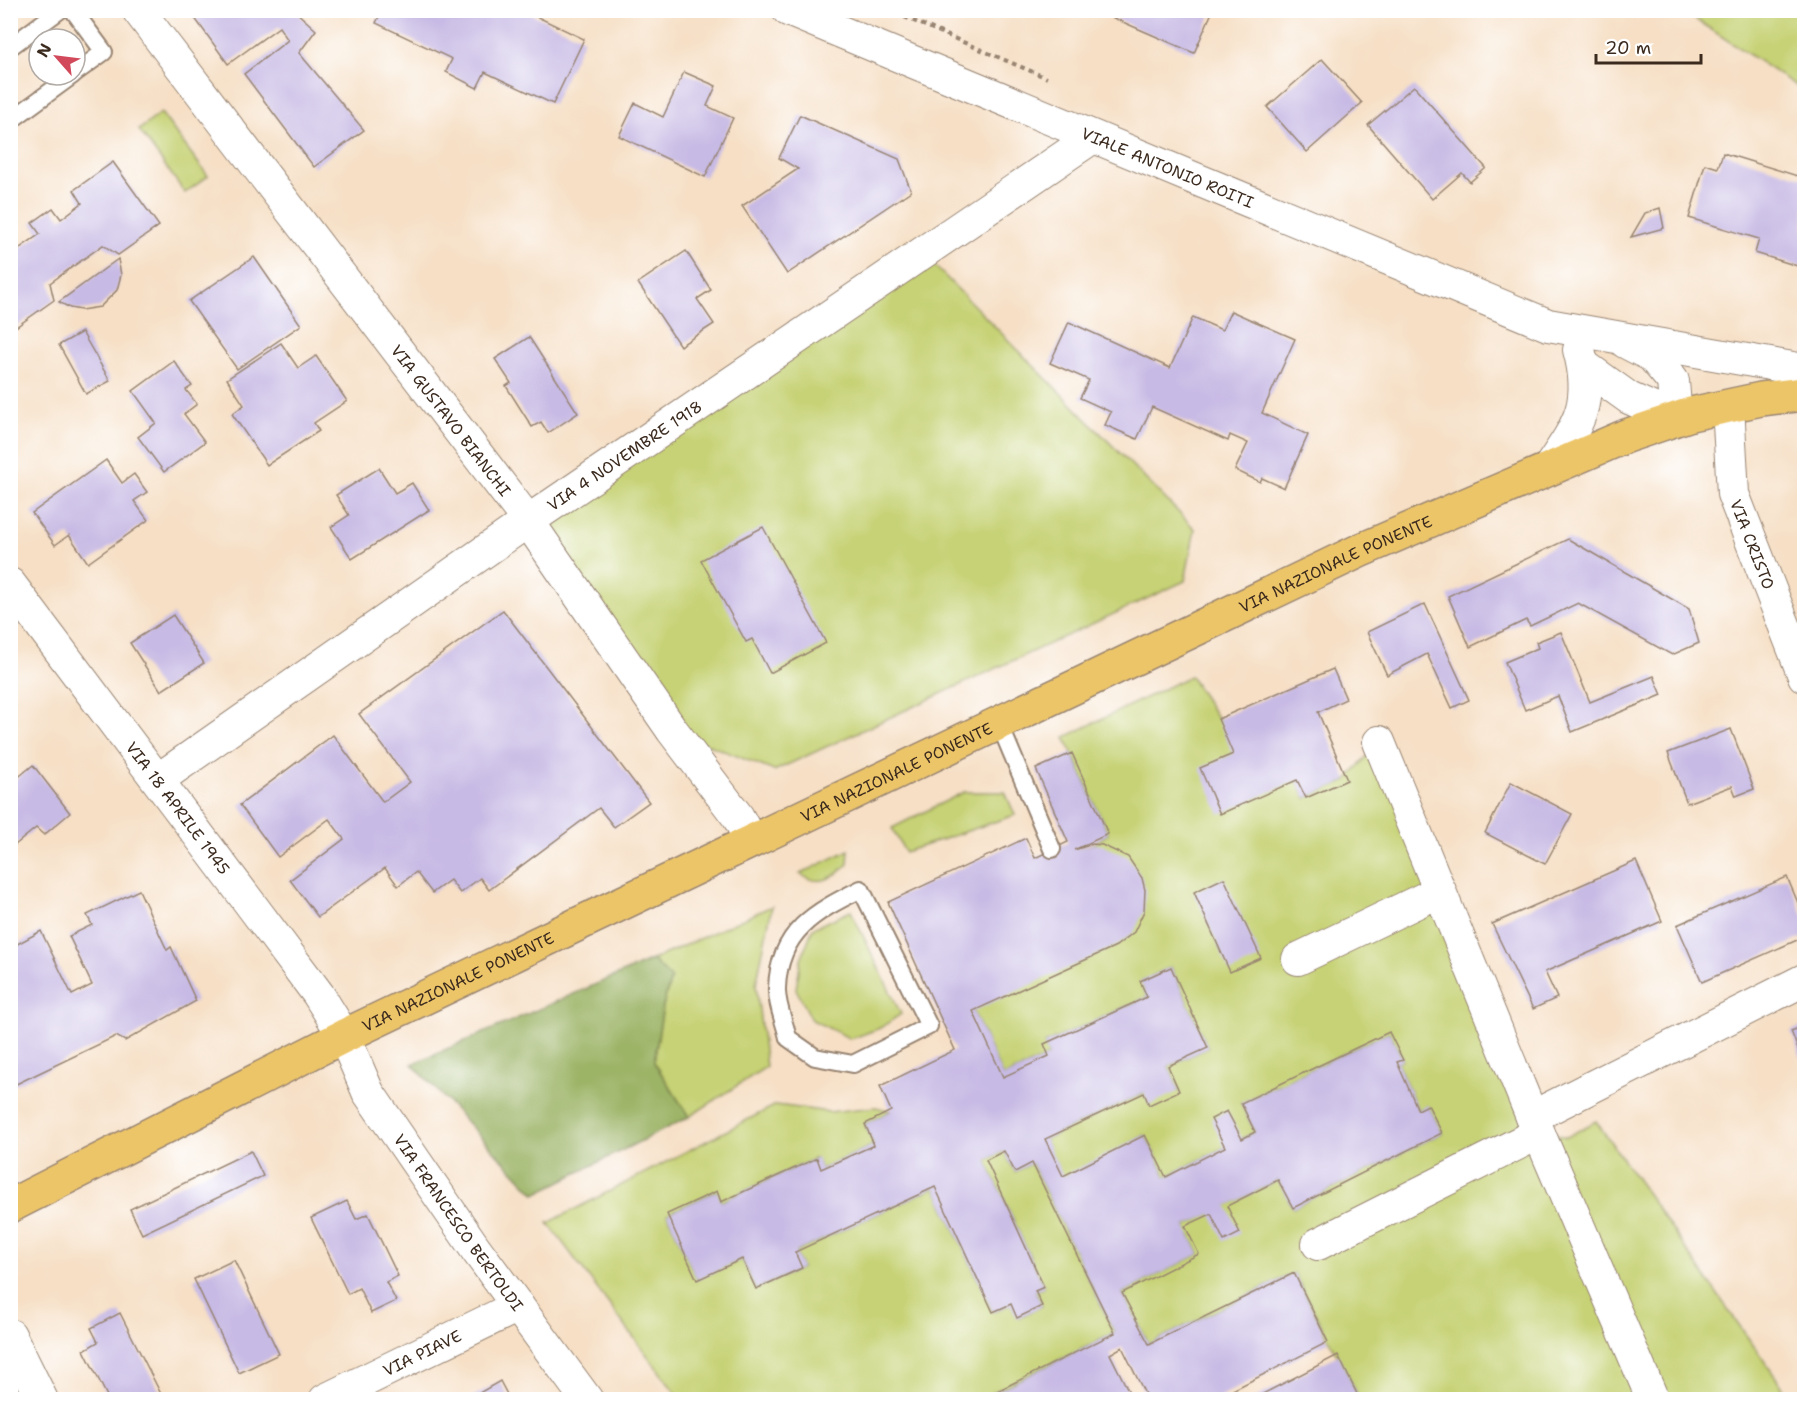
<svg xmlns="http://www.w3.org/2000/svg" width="1815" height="1410" font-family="'Shantell Sans',sans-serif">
<rect width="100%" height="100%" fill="#fff"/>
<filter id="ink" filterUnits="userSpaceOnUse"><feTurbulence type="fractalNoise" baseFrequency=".0167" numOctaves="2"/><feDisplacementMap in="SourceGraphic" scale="12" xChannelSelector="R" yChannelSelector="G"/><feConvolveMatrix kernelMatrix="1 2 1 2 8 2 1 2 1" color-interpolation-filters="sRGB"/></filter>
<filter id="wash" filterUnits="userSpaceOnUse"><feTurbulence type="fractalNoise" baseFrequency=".008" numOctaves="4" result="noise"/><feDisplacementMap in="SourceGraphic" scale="24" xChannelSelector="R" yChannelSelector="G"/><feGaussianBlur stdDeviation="1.35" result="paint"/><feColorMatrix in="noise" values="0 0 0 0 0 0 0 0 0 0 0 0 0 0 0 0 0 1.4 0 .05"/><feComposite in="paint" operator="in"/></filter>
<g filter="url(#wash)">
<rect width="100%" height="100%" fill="#f6dfc5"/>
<!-- green -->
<g fill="#c6d274" stroke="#807e49" stroke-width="1.5">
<polygon points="1683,11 1804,11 1804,91"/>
<polygon points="161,113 208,176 185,193 139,130"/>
<polygon points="922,253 1195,529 1185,581 774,771 672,730 528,521"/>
<polygon points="1190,676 1218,719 1297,780 1306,798 1347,780 1379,742 1539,1132 1567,1137 1596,1121 1791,1399 1360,1399 1294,1273 1149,1344 1122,1293 1199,1254 1185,1226 1278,1180 1293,1208 1442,1133 1428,1106 1418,1110 1397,1062 1403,1060 1389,1032 1241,1103 1255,1132 1166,1177 1145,1135 1061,1181 1045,1139 1144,1093 1179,1091 1168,1066 1208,1048 1171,967 1141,981 1147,997 1044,1044 1049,1056 1003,1077 973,1011 1038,864 1093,844 1108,834 1065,737"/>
<polygon points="964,792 1005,792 1015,815 905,852 892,828"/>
<path d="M849 850 848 864C833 879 819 887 800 874Z"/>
<polygon points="772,906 756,985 766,1067 689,1117 654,1062 663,1006 671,978 652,960"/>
<polygon points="851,911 901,1014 880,1028 851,1039 812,1020 796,989 801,959 813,928"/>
<polygon points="776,1105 829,1112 876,1107 891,1111 865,1124 874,1145 821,1169 816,1158 721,1202 716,1191 667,1214 697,1279 742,1259 756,1289 802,1268 795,1252 935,1187 993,1312 1011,1304 1018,1318 1042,1306 1035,1291 1044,1287 986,1160 1004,1151 1015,1172 1032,1163 1115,1333 979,1399 680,1399 548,1223"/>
</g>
<!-- forest -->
<polygon fill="#9cb466" stroke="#6c6f42" stroke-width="1.5" points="652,960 671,978 663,1006 654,1062 689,1117 535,1194 412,1064"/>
<g id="blocks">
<!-- building -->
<g fill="#c7bae4">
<polygon points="189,10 294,10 316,30 299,53 364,130 314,167 244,74 288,40 279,27 228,64"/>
<polygon points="382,10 523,10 584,39 553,104 485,72 477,88 446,72 452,59 376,23"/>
<polygon points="1103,10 1213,10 1194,53 1102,13"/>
<polygon points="1322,59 1362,103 1307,152 1267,107"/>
<polygon points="684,72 716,86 707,106 733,118 705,177 619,136 635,103 663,117"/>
<polygon points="1414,86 1486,168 1470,182 1462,173 1432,199 1368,125"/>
<polygon points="800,115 899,159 911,191 787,274 742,206 798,169 779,158"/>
<polygon points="1723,153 1804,178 1804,268 1755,253 1759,239 1689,218 1705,164 1718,168"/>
<polygon points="113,162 159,226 118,255 103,245 50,283 54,300 13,329 10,326 10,255 40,234 32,223 53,208 61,219 82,203 74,190"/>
<polygon points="1660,208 1664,228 1631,237 1645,213"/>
<polygon points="686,251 711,290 697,299 714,324 680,346 638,283"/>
<polygon points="254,257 301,325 237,369 189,301"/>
<polygon points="118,259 121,275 117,290 100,307 81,310 70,308 59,302"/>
<polygon points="1231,311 1295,339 1262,413 1308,435 1284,488 1262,478 1260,482 1235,470 1248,443 1230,435 1228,441 1152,407 1137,439 1105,425 1111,412 1080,398 1089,380 1050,363 1069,322 1170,368 1193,317 1222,330"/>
<polygon points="82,332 110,381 86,394 59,345"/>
<polygon points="529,337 578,413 548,433 541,422 532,427 506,386 511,383 495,359"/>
<polygon points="281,343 298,368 316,356 347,401 314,423 319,431 267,465 232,414 244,405 227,379"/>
<polygon points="174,361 192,386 186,390 197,404 184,414 205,442 164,472 138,437 156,423 133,391"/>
<polygon points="106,460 122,483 134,474 147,492 134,501 148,520 88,563 69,535 55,545 32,513"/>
<polygon points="379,468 395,493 412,483 429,510 352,559 331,527 349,515 336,495"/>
<polygon points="763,527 826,643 770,673 752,639 746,642 701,560"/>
<polygon points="1568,539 1689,609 1699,643 1672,655 1578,603 1530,626 1526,620 1470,647 1448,596"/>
<polygon points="1425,604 1469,700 1452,708 1427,654 1387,675 1367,632"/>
<polygon points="503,610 649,802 614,827 599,808 489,890 480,878 460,893 450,880 432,893 416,872 398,886 385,868 318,917 290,880 344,839 329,819 278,857 240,805 333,735 383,802 410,782 359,714"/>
<polygon points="173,615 204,663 161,691 130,643"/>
<polygon points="1561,632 1590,702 1654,676 1662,695 1572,732 1558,696 1525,710 1505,662 1538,648 1536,642"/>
<polygon points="1333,669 1346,699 1318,712 1347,780 1306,798 1297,780 1220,814 1200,768 1233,754 1218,719"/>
<polygon points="1731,729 1754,789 1736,796 1732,786 1687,803 1668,753"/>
<polygon points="1072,753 1108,834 1074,850 1093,844 1102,845 1128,857 1142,878 1145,890 1144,911 1134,932 1116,946 973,1011 1003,1077 1049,1056 1044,1044 1147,997 1140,981 1171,967 1208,1048 1168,1066 1179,1091 1149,1105 1144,1093 1045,1139 1063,1176 1145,1135 1166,1177 1225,1147 1211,1119 1227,1111 1242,1139 1255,1132 1241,1103 1389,1032 1403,1060 1397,1062 1418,1110 1428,1105 1442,1133 1293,1208 1278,1180 1227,1206 1240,1233 1224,1241 1211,1214 1185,1226 1199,1254 1122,1293 1149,1344 1294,1273 1328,1342 1213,1400 1148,1400 1122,1347 1110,1354 1133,1400 979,1400 1115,1333 1032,1163 1015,1172 1004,1151 986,1160 1044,1287 1035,1291 1042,1306 1017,1318 1011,1304 993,1312 935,1187 795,1252 802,1268 756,1289 742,1259 697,1280 667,1214 717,1191 721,1202 817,1158 821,1169 874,1145 865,1124 891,1111 880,1086 955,1050 888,902 1026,838 1035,858 1068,842 1036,769"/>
<polygon points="33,765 70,813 44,835 36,828 10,849 10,784"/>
<polygon points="1511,782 1572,814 1545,864 1485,833"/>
<polygon points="1636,861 1662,921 1545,972 1557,998 1533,1009 1492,924"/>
<polygon points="1787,877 1804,917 1804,937 1702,982 1677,925"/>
<polygon points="1224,878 1261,958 1230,972 1194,892"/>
<polygon points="139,890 167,950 171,947 196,1001 125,1041 116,1036 10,1087 10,948 41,931 72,995 92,985 69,936 92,925 87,915"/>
<polygon points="1804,1026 1804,1065 1791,1031"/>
<polygon points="251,1151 263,1176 142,1234 130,1209"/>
<polygon points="347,1201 356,1219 368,1214 398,1276 386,1282 396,1301 371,1313 359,1288 348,1294 311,1218"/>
<polygon points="234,1260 279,1354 239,1373 194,1279"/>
<polygon points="120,1313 164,1400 109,1400 84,1350 98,1342 91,1328"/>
<polygon points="1338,1355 1360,1400 1251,1400"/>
<polygon points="500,1381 510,1400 467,1400"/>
</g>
</g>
</g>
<g filter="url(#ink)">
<use href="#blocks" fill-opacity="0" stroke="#988472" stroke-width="1.5"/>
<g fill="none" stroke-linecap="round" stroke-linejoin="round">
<!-- lane casing -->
<g stroke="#988472" stroke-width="20">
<g id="lane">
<polyline points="73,10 104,52 75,73"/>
<polyline points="10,47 60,10"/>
<polyline points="10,121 73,75"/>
<polyline points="999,723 1052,849"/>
<path d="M861 889 929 1026 853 1064 815 1057 788 1038C785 1023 776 1004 777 988 779 931 815 912 861 889Z"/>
</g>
</g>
<!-- street casing -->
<g stroke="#988472" stroke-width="34">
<g id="street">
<path id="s1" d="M138 10 528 521 672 730 738 817 751 841"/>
<path id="s2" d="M788 10 1548 325 1804 370"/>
<polyline points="1583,365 1629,398 1676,419 1673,381 1652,356 1625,342"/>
<path id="s3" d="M1728 406 1733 494 1804 676"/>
<path d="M1549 468C1578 425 1594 404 1579 350"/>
<path id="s4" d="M10 584 318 994 344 1036 368 1092 475 1248 587 1400"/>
<polyline points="1379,742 1532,1117 1653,1400"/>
<path id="s5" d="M159 779 528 521 1093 137"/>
<polyline points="1298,959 1440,891"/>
<polyline points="1532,1117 1804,980"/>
<polyline points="1318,1244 1539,1133"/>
<polyline points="10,1335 42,1400"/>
<path id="s6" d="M325 1400 518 1306"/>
</g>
</g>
<!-- primary casing -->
<g stroke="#988472" stroke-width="36">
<g id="primary">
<path id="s7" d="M10 1206 344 1036 1359 551 1626 436 1691 414 1761 399 1804 394"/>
</g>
</g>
<!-- path -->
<polyline stroke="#988472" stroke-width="4" stroke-dasharray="4.5 4.5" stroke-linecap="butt" points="888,10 1047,78"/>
<!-- lane -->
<use href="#lane" stroke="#fff" stroke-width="16"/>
<!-- street -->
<use href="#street" stroke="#fff" stroke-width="32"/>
<!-- primary -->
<use href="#primary" stroke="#edc569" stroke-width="33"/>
</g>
</g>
<g text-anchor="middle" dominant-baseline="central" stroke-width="4.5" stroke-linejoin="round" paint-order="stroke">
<!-- street labels -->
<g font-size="16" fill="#3b2a1e" stroke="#fff">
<text stroke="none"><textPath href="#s2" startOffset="411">VIALE ANTONIO ROITI</textPath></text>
<text stroke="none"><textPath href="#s1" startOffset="516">VIA GUSTAVO BIANCHI</textPath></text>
<text stroke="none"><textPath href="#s5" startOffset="567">VIA 4 NOVEMBRE 1918</textPath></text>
<text stroke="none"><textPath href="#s3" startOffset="142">VIA CRISTO</textPath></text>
<text stroke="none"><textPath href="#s7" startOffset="1473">VIA NAZIONALE PONENTE</textPath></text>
<text stroke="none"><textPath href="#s7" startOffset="987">VIA NAZIONALE PONENTE</textPath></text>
<text stroke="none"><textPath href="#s4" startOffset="280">VIA 18 APRILE 1945</textPath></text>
<text stroke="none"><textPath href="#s7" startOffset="501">VIA NAZIONALE PONENTE</textPath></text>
<text stroke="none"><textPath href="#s4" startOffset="782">VIA FRANCESCO BERTOLDI</textPath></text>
<text stroke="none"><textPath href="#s6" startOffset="108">VIA PIAVE</textPath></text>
</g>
</g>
<!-- margin -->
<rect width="1815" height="1410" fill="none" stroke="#fff" stroke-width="36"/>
<!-- north arrow -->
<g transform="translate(57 57) rotate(298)"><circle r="28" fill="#ffffff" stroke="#b1aaa5" stroke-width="1.5"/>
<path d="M0-4.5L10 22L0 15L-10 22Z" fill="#d1495b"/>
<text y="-9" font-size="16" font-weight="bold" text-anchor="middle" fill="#3b2a1e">N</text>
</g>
<!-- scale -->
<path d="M1596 54v9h105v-9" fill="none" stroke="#3b2a1e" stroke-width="3"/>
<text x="1605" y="54" font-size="18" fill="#3b2a1e" stroke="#ffffff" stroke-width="4.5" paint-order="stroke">20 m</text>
</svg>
